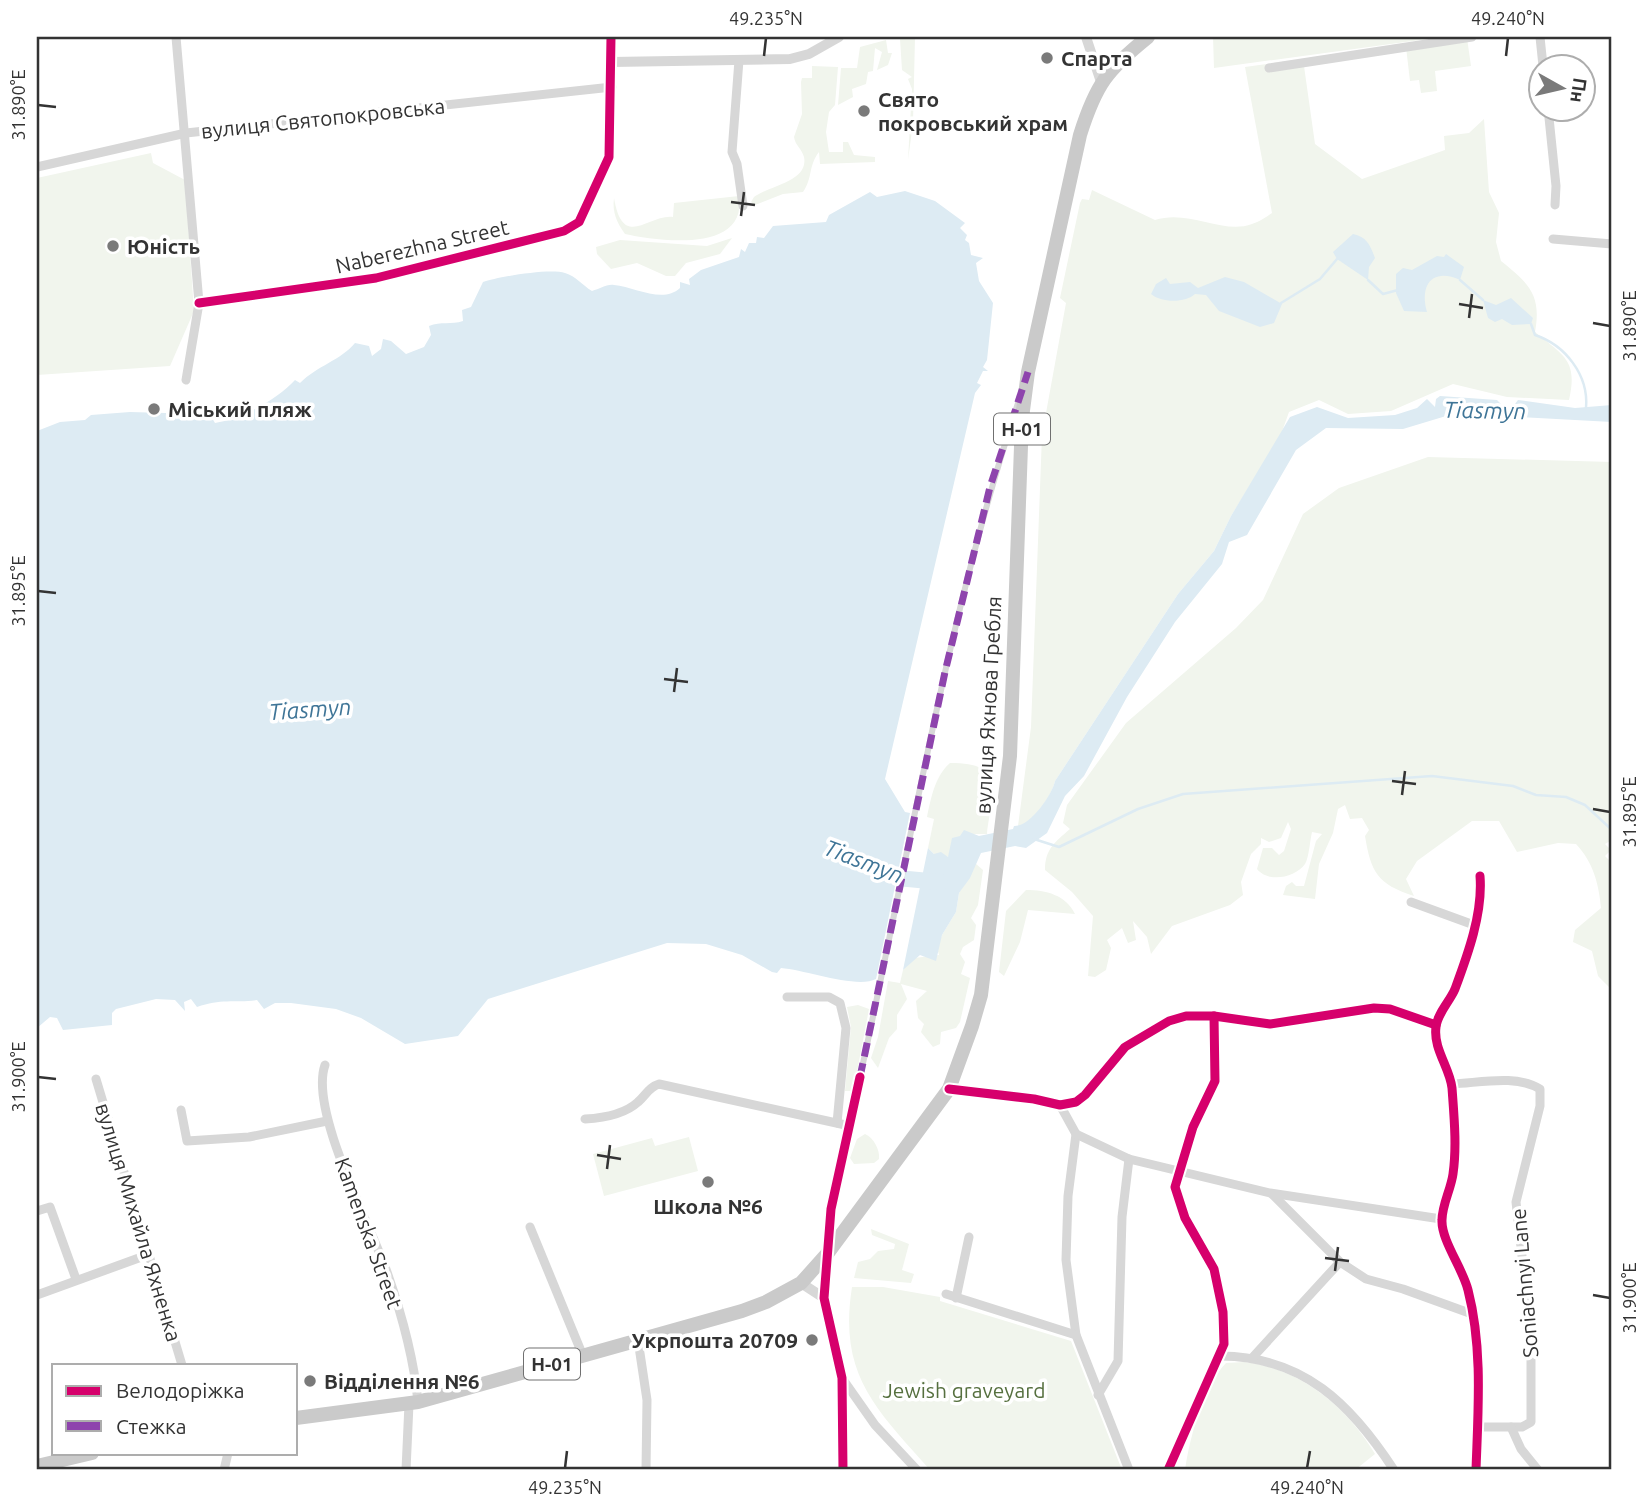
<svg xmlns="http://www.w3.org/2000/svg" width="1649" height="1507" font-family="Ubuntu,sans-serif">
<rect width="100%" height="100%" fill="#fff"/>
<!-- green -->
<g fill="#f1f5ed">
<polygon points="915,37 913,123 908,160 912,89 908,79 912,77 902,70 900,39"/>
<polygon points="1213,37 1442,37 1214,68"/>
<polygon points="1467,38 1471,66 1435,71 1437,91 1421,93 1419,80 1410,81 1406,47"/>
<polygon points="886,40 888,53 892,53 888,65 877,70 882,52 875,48 873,71 868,72 866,84 852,89 853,97 838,105 841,68 857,68 860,47"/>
<path d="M1303 59 1315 144 1362 179 1445 150 1444 136 1469 133 1484 119 1489 192 1499 213 1496 242 1501 261C1528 283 1542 294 1535 332 1564 356 1578 360 1569 400L1507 397 1453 384 1391 411 1348 414 1319 400 1289 412 1280 437 1231 516 1214 551 1178 594 1055 781C1052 795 1033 824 1018 826L1031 727 1042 435 1066 303 1060 298 1080 203 1082 199 1089 200 1092 190 1155 220C1189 209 1223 235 1252 224 1259 222 1266 217 1272 213L1245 67Z"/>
<path d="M812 66 838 67 835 105 829 112 826 132 829 152H843V142H848L854 155 875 157V162L820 164 819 152C808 166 813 178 803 192L783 194 755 205 751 202 754 197C768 186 809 182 804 157 802 149 795 145 794 137L802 114 801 82 802 78H812Z"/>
<polygon points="151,153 153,163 185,180 194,311 170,366 37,375 37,178"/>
<path d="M739 196C748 254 657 241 625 234 617 223 612 212 614 198 623 251 648 214 673 217L674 203Z"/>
<polygon points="732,238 720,254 686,263 675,276 666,276 637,263 611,269 597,254 596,247 620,240 707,246"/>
<path d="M1428 457 1612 462V840L1605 844 1611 850 1605 856 1612 863V990L1598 976 1592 951 1573 942 1575 930 1601 908C1599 884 1593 862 1576 844L1558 843 1517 852 1499 821H1472L1417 861 1406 879 1414 896C1377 884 1371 872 1365 836L1369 830 1362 818 1350 819 1345 805 1338 809 1333 833 1319 864 1315 899 1283 895 1286 886 1292 882 1296 886H1304L1316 841 1322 834 1312 832C1310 840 1309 858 1305 864 1295 878 1268 883 1257 869L1263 848H1272L1279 855 1284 851 1291 829 1288 822 1281 838 1269 842 1261 838V844L1251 854 1241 882 1243 895 1230 905 1172 926 1151 954 1147 937 1133 921 1136 940 1128 943 1122 928 1107 940 1111 948 1106 970 1095 977 1088 976 1093 916 1072 892 1045 870C1045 849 1055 842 1070 829L1063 823 1067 805 1126 723 1236 628 1263 600 1303 514 1339 488Z"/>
<path d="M950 763C1008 763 992 791 987 834H970L948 857 934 854 928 848 934 819 927 817C931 798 935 776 950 763Z"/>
<polygon points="976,864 983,870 978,905 971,918 976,925 974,940 963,947 960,954 965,962 961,974 970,978 960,1022 956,1028 941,1032 940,1044 933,1047 921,1032 924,1024 918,1018 916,1001 927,991 901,984 907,999 897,1015 897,1029 889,1038 878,1068 871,1058 878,1037 888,981 900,983 903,970 914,958 939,955 937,948 942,935 956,912 959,893"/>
<path d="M1026 890C1046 890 1066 895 1075 914L1028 910 1020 942 1004 976 999 972 1006 911Z"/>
<polygon points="858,1005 869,1009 855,1082 851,1091 845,1091 851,1027 847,1007"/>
<path d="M865 1134C874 1138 880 1150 879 1159L874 1163 854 1164 850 1158 857 1139Z"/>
<polygon points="689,1137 698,1171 604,1196 593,1154 652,1138 655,1146"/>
<polygon points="871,1229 909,1244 902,1270 914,1274 911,1283 854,1278 858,1262 870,1259 878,1251 894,1249 895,1244 872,1235"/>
<path d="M852 1287H883L940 1297V1301L1071 1341 1122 1470H930C876 1409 838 1375 852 1287Z"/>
<path d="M1244 1362C1300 1368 1347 1407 1375 1454L1355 1470H1185C1189 1439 1204 1385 1226 1363Z"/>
</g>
<!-- water -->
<g fill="#ddebf3">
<path d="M905 191 935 201 965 223 960 228 967 235 965 240 969 243 971 255 983 258 976 263 979 281 993 303 987 360 983 367 988 371H983L977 383 981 385 975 393 885 779 905 812 910 813 876 979C857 989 806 970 781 968L777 973 772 972 742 955 706 944 667 943 488 999 458 1036 405 1044 361 1018 336 1009 291 1003H275L264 1009 257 1000C234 1003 221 998 197 1007L191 999 184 1002 185 1011 175 1000 156 999 116 1009 112 1013V1025L63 1030 57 1018 50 1017 37 1028V431L60 422 85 420 91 415 130 412 166 413 185 419 212 418 215 423C241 419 277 400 295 380L300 383C317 366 341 360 355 343L369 346 372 356 381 349 383 339 391 341 406 354 424 347 431 335 429 326C441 321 451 325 463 321L462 310 471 307 483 282C498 277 549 268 565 273 576 276 582 285 592 291 600 289 606 284 614 285 635 287 663 304 680 288V282L690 285 689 279 701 270 739 257 741 249 745 252 749 243H756L757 237 764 238 773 226 826 222 829 215 870 192 877 197Z"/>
<path d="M1353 234C1367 237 1370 245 1375 258L1369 267 1368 280 1337 259 1333 252Z"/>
<path d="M1446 254 1464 267 1460 280C1434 268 1419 283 1427 312L1404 311 1396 293V274L1403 268 1412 270 1437 256 1444 257Z"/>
<path d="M1225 277 1244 282 1282 304 1274 323 1260 327 1219 311 1206 295 1195 294C1186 303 1161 303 1151 294L1156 284 1166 278 1170 284 1190 282 1198 288Z"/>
<polygon points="1511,298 1533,318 1531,324 1512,325 1502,319 1495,322 1488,318 1483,300 1496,305"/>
<path d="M1440 396 1497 400 1506 409H1511L1518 400 1575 408 1612 405V422L1499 416 1472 420 1456 413 1403 429 1326 428 1296 450 1247 535 1229 542 1222 564 1175 622 1127 697 1084 776 1065 796 1047 833 1026 848 1015 846 981 853 970 878 959 893 956 912 942 935 936 961 920 955 903 970 928 848 934 854 941 852 948 857 952 838 960 836 964 830 979 836 1013 829 1014 826C1030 827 1052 795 1055 781L1178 594 1214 551 1231 516 1290 417 1317 407 1348 418 1395 415 1417 408 1427 399 1435 407 1436 399Z"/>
</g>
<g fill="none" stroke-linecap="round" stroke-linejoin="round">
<!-- stream -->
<g stroke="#ddebf3" stroke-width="2.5">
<polyline points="1368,280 1383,294 1398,290"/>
<polyline points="1460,280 1483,300"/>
<polyline points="1281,303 1320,279 1337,259"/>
<path d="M1531 324 1535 335C1565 345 1589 375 1586 408"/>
<polyline points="1034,839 1059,847 1138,809 1183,794 1432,776 1513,786 1536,795 1566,797 1585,805 1612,830"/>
</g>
<!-- river -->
<polyline stroke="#ddebf3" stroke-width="16" points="877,869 897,878 940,882"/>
<!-- pedestrian -->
<path stroke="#d7d7d7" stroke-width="6" d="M860 1077C910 851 946 620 1019 400"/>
<!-- minor -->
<g stroke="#d7d7d7" stroke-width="9">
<polyline points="176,37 199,303 186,380"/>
<polyline points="1540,37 1543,66"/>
<polyline points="739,60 732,152 737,164 743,206"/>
<polyline points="1269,68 1472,37"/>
<polyline points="1548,108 1556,186 1555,205"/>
<polyline points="37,167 186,133 612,87"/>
<polyline points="1553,239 1612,244"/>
<polyline points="199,303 376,278 564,231 579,222 609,157 612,62"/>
<polyline points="1411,902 1474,925"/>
<polyline points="787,997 829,997 840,1003 846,1028 837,1123"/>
<path d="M325 1065C309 1110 370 1224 387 1272 401 1312 414 1359 418 1402"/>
<polyline points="96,1079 182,1365"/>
<path d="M1452 1084C1479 1083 1516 1074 1540 1089V1106L1516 1202 1531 1337V1422L1522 1427H1477"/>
<polyline points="949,1089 1034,1099 1060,1105 1076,1102 1085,1095 1125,1047 1169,1021 1186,1016 1214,1016 1270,1024 1374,1008 1390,1009 1436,1025"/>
<polyline points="1060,1105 1076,1134 1068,1196 1066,1260 1076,1335 1129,1470"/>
<polyline points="181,1110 187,1141 249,1137 327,1121"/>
<path d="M585 1119C603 1118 625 1114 638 1102 646 1095 649 1087 659 1084L850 1126"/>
<polyline points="1076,1134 1129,1159 1270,1193 1441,1219"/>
<polyline points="1272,1194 1340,1262 1366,1279 1403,1289 1472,1314"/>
<polyline points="37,1211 50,1207 76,1279"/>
<polyline points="530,1227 583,1356"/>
<polyline points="828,1250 831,1209 860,1077"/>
<polyline points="946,1294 1076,1335"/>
<polyline points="37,1295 147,1255"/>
<polyline points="956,1298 969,1237"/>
<polyline points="638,1340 647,1400 646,1470"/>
<path d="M1221 1356C1304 1357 1351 1404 1394 1470"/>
<polyline points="1253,1357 1340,1262"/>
<polyline points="842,1378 875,1425 917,1470"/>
<polyline points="1098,1395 1118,1361 1122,1217 1129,1159"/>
<polyline points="1511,1427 1521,1449 1538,1470"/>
<polyline points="224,1470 228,1453"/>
<polyline points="406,1470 409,1404"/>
<polyline points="1168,1470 1224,1344 1223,1312 1214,1269 1185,1218 1175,1187 1193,1127 1215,1081 1214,1016"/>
<path d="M1476 1470C1478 1411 1483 1348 1468 1290 1463 1269 1441 1240 1442 1220 1442 1205 1451 1189 1453 1174 1457 1146 1454 1116 1452 1088 1450 1068 1433 1049 1436 1027 1437 1014 1450 1001 1455 989 1468 954 1483 913 1480 876"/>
</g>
<!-- tertiary -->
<g stroke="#d7d7d7" stroke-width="10">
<polyline points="611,37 612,62 790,59 809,54 839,37"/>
<polyline points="1086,37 1101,82"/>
<polyline points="827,1254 824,1298 842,1378 843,1470"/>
<polyline points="801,1283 824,1298"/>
</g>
<!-- primary -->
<g stroke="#cacaca" stroke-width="14">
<path d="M296 1418 418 1402 742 1311 766 1302 801 1283 827 1254 949 1089 972 1026 981 995 1010 756 1022 418 1028 372 1080 135C1096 84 1107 70 1148 37"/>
<polyline points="37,1466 92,1453"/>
</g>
<!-- quiet -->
<polyline stroke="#8e44ad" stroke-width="7" stroke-dasharray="14 7" stroke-linecap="butt" points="860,1077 945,672 990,487 1028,372"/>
<!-- cycleway casing -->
<g stroke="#fff" stroke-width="13">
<g id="cycleway">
<polyline points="199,303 376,278 564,231 579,222 609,157 611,37"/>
<polyline points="949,1089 1034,1099 1060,1105 1076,1102 1085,1095 1125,1047 1169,1021 1186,1016 1214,1016 1270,1024 1374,1008 1390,1009 1436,1025"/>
<polyline points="843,1470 842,1378 824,1298 831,1209 860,1077"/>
<polyline points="1168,1470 1224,1344 1223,1312 1214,1269 1185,1218 1175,1187 1193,1127 1215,1081 1214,1016"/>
<path d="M1476 1470C1478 1411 1483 1348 1468 1290 1463 1269 1441 1240 1442 1220 1442 1205 1451 1189 1453 1174 1457 1146 1454 1116 1452 1088 1450 1068 1433 1049 1436 1027 1437 1014 1450 1001 1455 989 1468 954 1483 913 1480 876"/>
</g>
</g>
<!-- cycleway -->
<use href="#cycleway" stroke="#d6006c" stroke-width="9"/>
</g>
<!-- ticks -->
<path fill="none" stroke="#333" stroke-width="2.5" d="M764 56 766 38M1506 56 1508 38M38 105 56 107M731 202 755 205M741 216 744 192M1459 304 1483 308M1469 318 1472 294M1593 323 1610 326M38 591 56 593M664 679 688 682M674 692 677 668M1392 781 1416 784M1402 795 1405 771M1593 809 1610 812M38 1077 56 1079M597 1155 621 1159M607 1169 610 1145M1325 1258 1349 1261M1335 1271 1338 1247M1593 1295 1610 1298M565 1468 567 1451M1307 1468 1310 1451"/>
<!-- markers -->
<g fill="#7a7a7a" stroke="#fff" stroke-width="2.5">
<circle cx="1047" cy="58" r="7"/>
<circle cx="864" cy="111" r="7"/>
<circle cx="113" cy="246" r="7"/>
<circle cx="154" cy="409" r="7"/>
<circle cx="708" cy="1182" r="7"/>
<circle cx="812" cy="1340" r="7"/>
<circle cx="310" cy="1381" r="7"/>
</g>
<g text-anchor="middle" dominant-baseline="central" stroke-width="7" stroke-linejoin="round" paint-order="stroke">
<!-- shield labels -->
<g fill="#fff" stroke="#707070" stroke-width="2">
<rect x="994" y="413.5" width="56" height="31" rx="5"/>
<rect x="524" y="1348.5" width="56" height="31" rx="5"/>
</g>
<g font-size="19" font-weight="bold" fill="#333">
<text x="1022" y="429">Н-01</text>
<text x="552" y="1364">Н-01</text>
</g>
<!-- poi labels -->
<g font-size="21" font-weight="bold" fill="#333" stroke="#fff" text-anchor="start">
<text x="1061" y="58">Спарта</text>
<text x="878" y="99">Свято<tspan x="878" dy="24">покровський храм</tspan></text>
<text x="127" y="246">Юність</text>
<text x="168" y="409">Міський пляж</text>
<text x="708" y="1206" text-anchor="middle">Школа №6</text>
<text x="798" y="1340" text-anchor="end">Укрпошта 20709</text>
<text x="324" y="1381">Відділення №6</text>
</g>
<!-- street labels -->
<g font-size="21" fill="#333" stroke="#fff">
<text transform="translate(323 118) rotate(-6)">вулиця Святопокровська</text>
<text transform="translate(422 246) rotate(-13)">Naberezhna Street</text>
<text transform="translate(988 705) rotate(-87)">вулиця Яхнова Гребля</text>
<text transform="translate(139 1222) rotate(73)">вулиця Михайла Яхненка</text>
<text transform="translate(369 1233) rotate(70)">Kamenska Street</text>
<text transform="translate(1524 1283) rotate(-95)">Soniachnyi Lane</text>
</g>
<!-- park labels -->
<g font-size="21" fill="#56703f" stroke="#fff">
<text x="964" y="1390">Jewish graveyard</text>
</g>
<!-- water labels -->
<g font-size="23" font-style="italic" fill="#3f7597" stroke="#fff">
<text transform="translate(1485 410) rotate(1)">Tiasmyn</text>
<text transform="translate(310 709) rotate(-4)">Tiasmyn</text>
<text transform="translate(864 861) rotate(21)">Tiasmyn</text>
</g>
</g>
<!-- border -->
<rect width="1649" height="1507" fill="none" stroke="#ffffff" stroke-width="77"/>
<!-- legend -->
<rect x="52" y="1364" width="245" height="91" fill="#ffffff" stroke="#adadad" stroke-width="2"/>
<rect x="66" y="1386" width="35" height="10" fill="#d6006c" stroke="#adadad" stroke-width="2"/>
<text x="116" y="1398" font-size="21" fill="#333333">Велодоріжка</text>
<rect x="66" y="1421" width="35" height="10" fill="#8e44ad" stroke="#adadad" stroke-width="2"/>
<text x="116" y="1434" font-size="21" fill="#333333">Стежка</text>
<!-- north arrow -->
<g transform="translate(1562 88) rotate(98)"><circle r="33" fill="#ffffff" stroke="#adadad" stroke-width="2"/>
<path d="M0-5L12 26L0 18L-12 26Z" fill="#7a7a7a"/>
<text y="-10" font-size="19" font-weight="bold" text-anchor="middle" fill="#333333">Пн</text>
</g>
<rect x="38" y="38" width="1572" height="1430" fill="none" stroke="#333" stroke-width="2.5"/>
<g font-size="18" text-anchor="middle" fill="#333">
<text x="766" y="25">49.235°N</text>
<text x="1508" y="25">49.240°N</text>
<text transform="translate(19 105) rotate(-90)" y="6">31.890°E</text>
<text transform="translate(1630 326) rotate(-90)" y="6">31.890°E</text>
<text transform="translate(19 591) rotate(-90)" y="6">31.895°E</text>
<text transform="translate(1630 812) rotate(-90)" y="6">31.895°E</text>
<text transform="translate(19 1077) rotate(-90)" y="6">31.900°E</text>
<text transform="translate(1630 1298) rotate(-90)" y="6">31.900°E</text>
<text x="565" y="1494">49.235°N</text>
<text x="1307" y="1494">49.240°N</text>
</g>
</svg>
